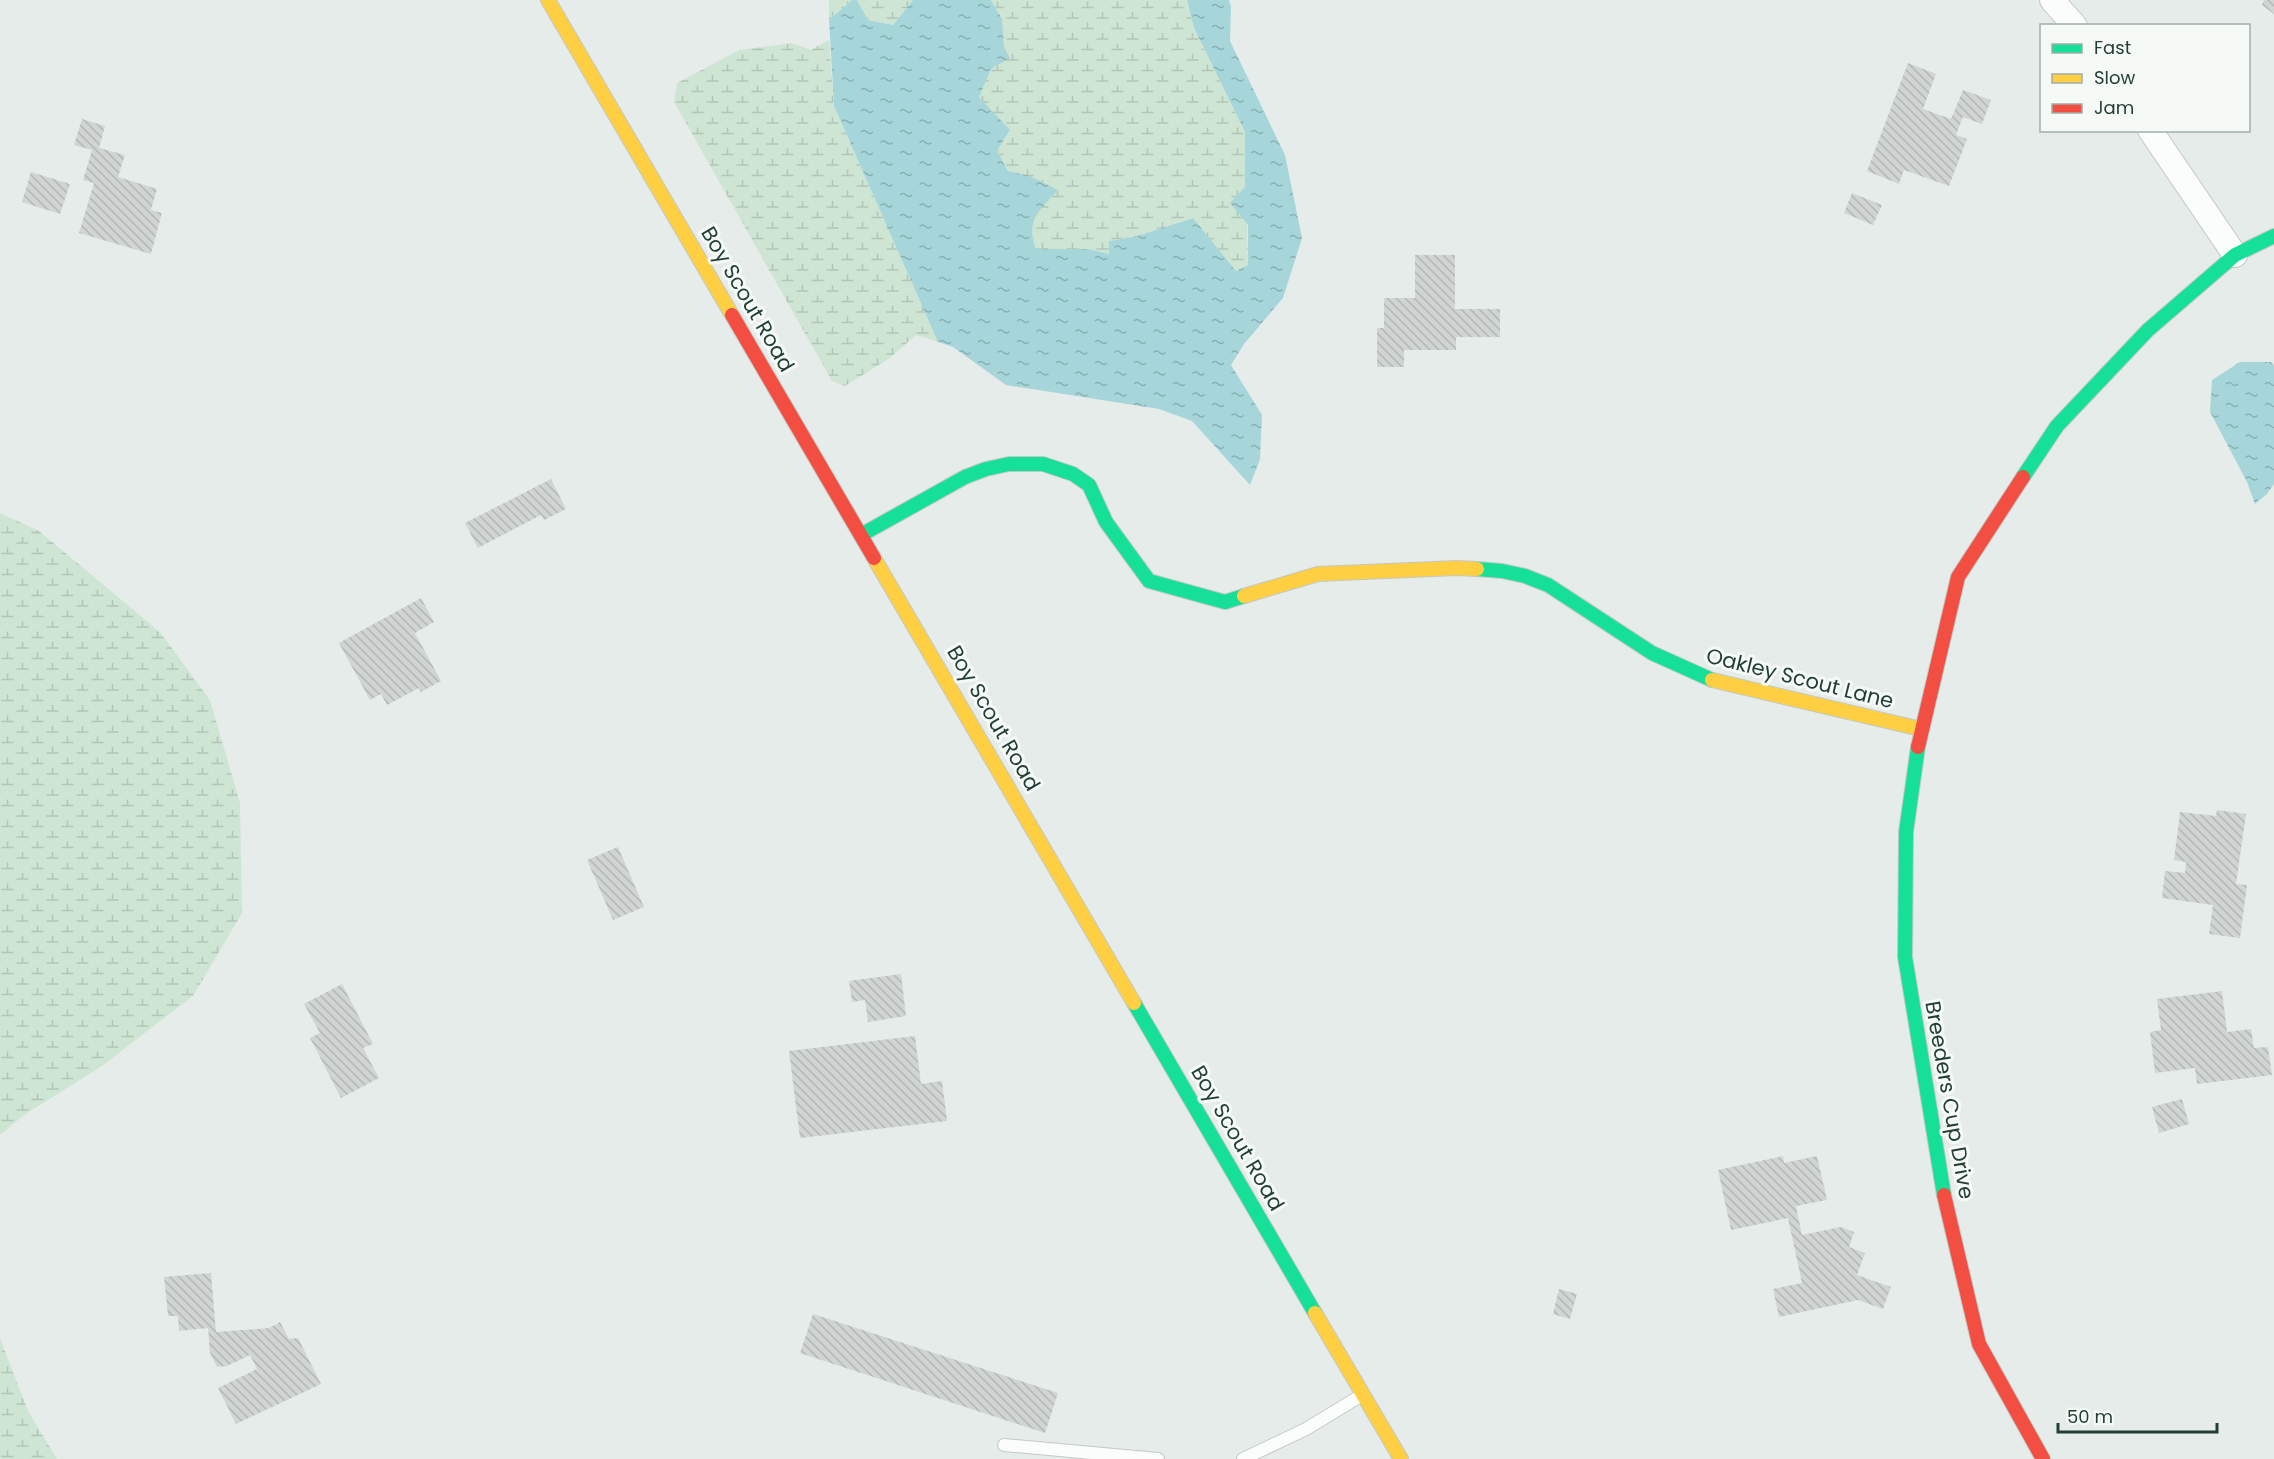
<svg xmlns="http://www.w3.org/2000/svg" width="2274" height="1459" font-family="Poppins,sans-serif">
<defs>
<pattern id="wetland-marsh" width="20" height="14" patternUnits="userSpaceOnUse" patternTransform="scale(1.5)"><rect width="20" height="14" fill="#cfe5d4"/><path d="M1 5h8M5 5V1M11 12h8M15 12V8" fill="none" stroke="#b1c6b7"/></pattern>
<pattern id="water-ripples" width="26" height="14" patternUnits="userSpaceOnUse" patternTransform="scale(1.5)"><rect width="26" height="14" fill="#a7d6da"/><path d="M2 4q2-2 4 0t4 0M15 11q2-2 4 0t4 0" fill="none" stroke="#88afb2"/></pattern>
<pattern id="building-back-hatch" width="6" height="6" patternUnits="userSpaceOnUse" patternTransform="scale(1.5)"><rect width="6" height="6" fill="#d0d5d3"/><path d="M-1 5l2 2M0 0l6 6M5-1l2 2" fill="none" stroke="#b2b8b6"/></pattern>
</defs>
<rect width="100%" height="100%" fill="#e6ece9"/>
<!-- wetland -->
<g fill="url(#wetland-marsh)">
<polygon points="829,0 852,0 829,20"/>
<polygon points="857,0 913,0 893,25 868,20"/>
<path d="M991 0H1187L1194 28 1245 132 1248 266 1236 271 1192 218 1137 236 1109 241V254L1089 249H1036C1025 218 1039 212 1058 190L1008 171 997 151 1007 136 979 97 991 69 1010 58 1004 47 1002 19Z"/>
<polygon points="829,40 834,106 938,342 916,335 890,358 845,386 832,381 674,102 677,83 739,50 792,43 811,50"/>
<polygon points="0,513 39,531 160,632 210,700 240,803 242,913 193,996 102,1066 24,1115 0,1135"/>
<polygon points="0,1338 28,1411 57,1459 0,1459"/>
</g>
<!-- water -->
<g fill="url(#water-ripples)">
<path d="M852 0H857L868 20 893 25 913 0H991L1002 19 1004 47 1010 58 991 69 979 97 1010 130 997 151 1008 171 1030 176 1058 190C1040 211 1025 219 1036 249H1089L1109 254V241L1137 236 1193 218 1236 271 1248 265V225L1230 203 1245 187V132L1194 28 1187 0H1229L1231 6 1230 41 1285 155 1302 238 1283 298 1244 344 1231 365 1262 415 1260 459 1250 485 1192 421 1159 409 1006 385 953 347 938 342 834 106 829 20Z"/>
<polygon points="2240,362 2271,362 2274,366 2274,484 2267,494 2255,504 2247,482 2210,412 2212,380"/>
</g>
<!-- building -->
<g fill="url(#building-back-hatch)">
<polygon points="2264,0 2274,0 2274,14 2262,5"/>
<polygon points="1908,63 1936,74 1923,109 1951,119 1963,90 1991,100 1982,124 1963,117 1956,135 1967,139 1949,186 1904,170 1899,184 1867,171"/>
<polygon points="82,119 105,126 99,148 125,155 118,177 157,189 151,210 162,213 151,254 79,233 94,183 83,180 92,150 74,145"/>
<polygon points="31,172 70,184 60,214 22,202"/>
<polygon points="1852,193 1882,205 1873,225 1844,213"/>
<polygon points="1415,255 1455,255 1455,309 1500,309 1500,337 1456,337 1456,350 1404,350 1404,367 1377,367 1377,328 1384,328 1384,298 1415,298"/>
<polygon points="551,479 566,509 544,520 541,515 478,548 465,523"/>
<polygon points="421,598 434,622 415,633 441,681 421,692 419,688 387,705 381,694 370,700 339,643"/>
<polygon points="2217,810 2246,814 2236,884 2247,885 2240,938 2209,934 2213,905 2162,898 2165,871 2185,873 2186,862 2174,860 2180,812 2216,816"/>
<polygon points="618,847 644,907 613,920 587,860"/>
<polygon points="901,974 906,1016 868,1022 865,1000 852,1002 849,981"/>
<polygon points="342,984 373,1044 363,1048 379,1078 341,1098 310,1038 320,1033 304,1004"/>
<polygon points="2222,991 2227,1032 2251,1029 2254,1048 2268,1047 2272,1075 2197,1084 2195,1068 2155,1073 2150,1032 2161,1030 2157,999"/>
<polygon points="915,1036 921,1084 942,1081 947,1121 800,1138 789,1051"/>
<polygon points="2182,1099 2189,1124 2159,1133 2152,1107"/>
<polygon points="1783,1156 1784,1163 1817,1156 1827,1200 1796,1206 1802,1235 1841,1227 1854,1232 1849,1247 1865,1253 1857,1275 1891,1287 1883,1309 1858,1300 1779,1317 1773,1289 1802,1283 1788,1218 1731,1230 1718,1170"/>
<polygon points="211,1273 216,1332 269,1328 280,1322 289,1339 298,1338 321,1384 236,1424 218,1388 257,1369 250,1355 227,1366 217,1367 210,1353 208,1328 179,1331 178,1316 168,1316 164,1277"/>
<polygon points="1559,1289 1577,1294 1570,1319 1553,1314"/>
<polygon points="813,1314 1058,1393 1045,1433 800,1353"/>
</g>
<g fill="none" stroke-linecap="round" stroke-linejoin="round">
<!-- lane casing -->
<g stroke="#c3c9c6" stroke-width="14">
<g id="lane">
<polyline points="1004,1445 1158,1459"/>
<polyline points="1243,1459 1306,1429 1362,1395"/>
</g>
</g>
<!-- street casing -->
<g stroke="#c3c9c6" stroke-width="26">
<g id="street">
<polyline points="2052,0 2075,26"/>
<polyline points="2150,130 2235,255"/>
</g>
</g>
<!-- fast casing -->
<g stroke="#c1c9c6" stroke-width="16">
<g id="fast">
<polyline points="2023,477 2057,426 2148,330 2235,255 2274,236"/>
<polyline points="861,535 965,477 986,469 1009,464 1043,464 1073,474 1089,485 1106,522 1149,581 1225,602 1244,596"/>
<polyline points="1477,569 1502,571 1525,576 1548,585 1652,653 1712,680"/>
<polyline points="1918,747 1906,832 1905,957 1944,1195"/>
<polyline points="1134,1003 1315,1313"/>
</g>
</g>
<!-- slow casing -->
<g stroke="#c1c9c6" stroke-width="16">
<g id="slow">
<polyline points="548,0 732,315"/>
<polyline points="874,558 1134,1003"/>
<polyline points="1244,596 1318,574 1457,568 1477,569"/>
<polyline points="1712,680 1921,729"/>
<polyline points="1315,1313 1401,1459"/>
</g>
</g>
<!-- jam casing -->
<g stroke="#c1c9c6" stroke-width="16">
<g id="jam">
<polyline points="732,315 874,558"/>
<polyline points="1918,747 1958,577 2023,477"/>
<polyline points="1944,1195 1979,1344 2043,1459"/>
</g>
</g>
<!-- lane -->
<use href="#lane" stroke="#fbfcfc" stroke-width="12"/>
<!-- street -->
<use href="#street" stroke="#fbfcfc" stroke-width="24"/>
<!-- fast -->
<use href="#fast" stroke="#16e098" stroke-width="14"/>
<!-- slow -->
<use href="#slow" stroke="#ffcf43" stroke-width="14"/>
<!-- jam -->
<use href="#jam" stroke="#f24e42" stroke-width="14"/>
</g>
<g text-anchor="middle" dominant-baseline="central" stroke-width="6" stroke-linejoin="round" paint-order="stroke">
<!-- street labels -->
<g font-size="21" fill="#233f35" stroke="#f5faf7">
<text transform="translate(748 299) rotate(60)">Boy Scout Road</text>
<text transform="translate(1800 678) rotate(14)">Oakley Scout Lane</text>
<text transform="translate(994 718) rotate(60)">Boy Scout Road</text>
<text transform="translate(1950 1100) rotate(80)">Breeders Cup Drive</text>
<text transform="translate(1238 1138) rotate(60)">Boy Scout Road</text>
</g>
</g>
<!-- legend -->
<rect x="2040" y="24" width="210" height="108" fill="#f5faf7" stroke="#a1afa9" stroke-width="1.5"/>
<rect x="2052" y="44" width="30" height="9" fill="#16e098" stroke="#a1afa9" stroke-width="1.5"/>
<text x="2094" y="54" font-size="18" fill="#233f35">Fast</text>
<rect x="2052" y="74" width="30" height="9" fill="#ffcf43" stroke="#a1afa9" stroke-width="1.5"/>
<text x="2094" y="84" font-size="18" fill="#233f35">Slow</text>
<rect x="2052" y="104" width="30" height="9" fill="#f24e42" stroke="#a1afa9" stroke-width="1.5"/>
<text x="2094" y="114" font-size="18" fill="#233f35">Jam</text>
<!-- scale -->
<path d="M2058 1423v9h159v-9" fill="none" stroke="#233f35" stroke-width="3"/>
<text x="2067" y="1423" font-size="18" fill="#233f35" stroke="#f5faf7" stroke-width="4.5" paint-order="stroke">50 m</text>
</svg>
